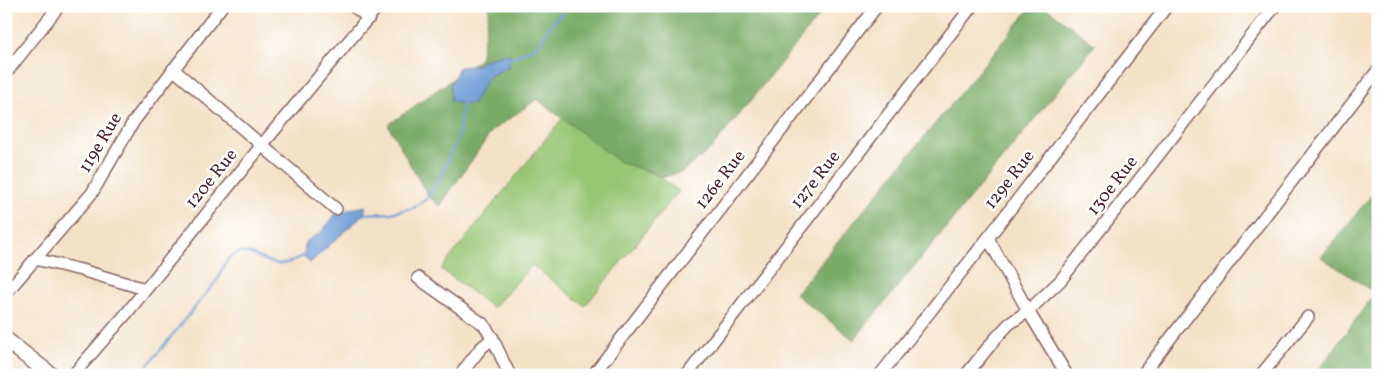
<svg xmlns="http://www.w3.org/2000/svg" width="1384" height="381" font-family="Vollkorn,serif">
<rect width="100%" height="100%" fill="#fff"/>
<filter id="ink" filterUnits="userSpaceOnUse"><feTurbulence type="fractalNoise" baseFrequency=".02" numOctaves="2"/><feDisplacementMap in="SourceGraphic" scale="10" xChannelSelector="R" yChannelSelector="G"/><feConvolveMatrix kernelMatrix="1 2 1 2 8 2 1 2 1" color-interpolation-filters="sRGB"/></filter>
<filter id="wash" filterUnits="userSpaceOnUse"><feTurbulence type="fractalNoise" baseFrequency=".0096" numOctaves="4" result="noise"/><feDisplacementMap in="SourceGraphic" scale="20" xChannelSelector="R" yChannelSelector="G"/><feGaussianBlur stdDeviation="1.12" result="paint"/><feColorMatrix in="noise" values="0 0 0 0 0 0 0 0 0 0 0 0 0 0 0 0 0 1.4 0 .05"/><feComposite in="paint" operator="in"/></filter>
<g filter="url(#wash)">
<rect width="100%" height="100%" fill="#f4e2c7"/>
<!-- green -->
<polygon fill="#97c675" stroke="#707250" points="569,110 679,191 585,306 532,265 493,308 441,269"/>
<!-- forest -->
<g fill="#79ab66" stroke="#626548">
<path d="M490 6H827L712 148 682 172 664 177 620 162 537 99 492 131 440 206 428 196 388 125 454 78 472 104 488 77 509 66 510 54C500 54 485 58 478 65L470 66 480 59Z"/>
<polygon points="1032,6 1044,6 1095,45 854,340 795,294"/>
<polygon points="1378,187 1378,375 1315,375 1375,293 1321,257"/>
</g>
<!-- water -->
<g fill="#6d9bd5" stroke="#5c5d80">
<polygon points="505,54 510,54 509,66 488,77 472,105 451,102 450,86 459,67 478,65 482,61"/>
<polygon points="366,206 364,214 310,263 304,256 305,242 321,232 335,215 350,209"/>
</g>
<g fill="none" stroke-linecap="round" stroke-linejoin="round">
<!-- stream -->
<g stroke="#6d9bd5" stroke-width="2.5">
<polyline points="510,59 537,46 554,21 571,6"/>
<polyline points="363,214 391,213 413,208 426,199 439,180 459,135 462,103"/>
<path d="M140 375 218 279C224 262 232 246 254 255 262 259 269 263 279 264 288 264 298 259 305 255"/>
</g>
</g>
</g>
<g filter="url(#ink)">
<g fill="none" stroke-linecap="round" stroke-linejoin="round">
<!-- minor casing -->
<g stroke="#866362" stroke-width="14">
<g id="minor">
<polyline points="353,6 369,18"/>
<polyline points="173,69 336,209"/>
<polyline points="6,73 59,6"/>
<polyline points="988,238 1028,311 1067,375"/>
<polyline points="35,259 81,270 145,289"/>
<path d="M418 278 483 324C496 339 500 358 510 375"/>
<polyline points="6,293 92,193 134,121 222,6"/>
<polyline points="73,375 126,314 262,145 378,6"/>
<polyline points="460,375 481,348 493,338"/>
<polyline points="593,375 877,6"/>
<polyline points="687,375 972,6"/>
<polyline points="880,375 988,238 1167,6"/>
<polyline points="966,375 995,339 1009,324 1028,311 1060,281 1275,6"/>
<polyline points="1142,375 1378,70"/>
<polyline points="1261,375 1308,317"/>
</g>
</g>
<!-- major casing -->
<g stroke="#866362" stroke-width="18">
<polyline id="major" points="6,340 51,375"/>
</g>
<!-- minor -->
<use href="#minor" stroke="#fff" stroke-width="11"/>
<!-- major -->
<use href="#major" stroke="#fff" stroke-width="15"/>
</g>
</g>
<g text-anchor="middle" dominant-baseline="central" stroke-width="5" stroke-linejoin="round" paint-order="stroke">
<!-- street labels -->
<g font-size="18" fill="#4a1f2b" stroke="#fff">
<text transform="translate(101 143) rotate(-59)">119e Rue</text>
<text transform="translate(212 179) rotate(-51)">120e Rue</text>
<text transform="translate(721 180) rotate(-52)">126e Rue</text>
<text transform="translate(816 180) rotate(-52)">127e Rue</text>
<text transform="translate(1010 180) rotate(-52)">129e Rue</text>
<text transform="translate(1113 186) rotate(-52)">130e Rue</text>
</g>
</g>
<!-- margin -->
<rect width="1384" height="381" fill="none" stroke="#fff" stroke-width="25"/>
</svg>
